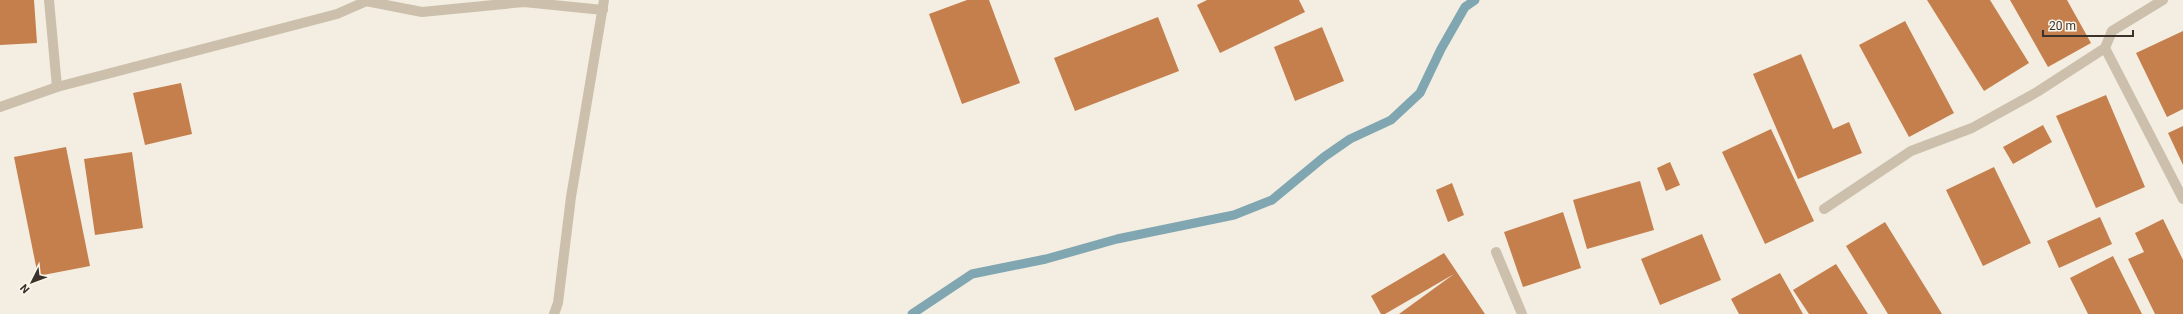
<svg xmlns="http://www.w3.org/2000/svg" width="2183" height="314" font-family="Roboto,sans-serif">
<rect width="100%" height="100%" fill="#f3eee1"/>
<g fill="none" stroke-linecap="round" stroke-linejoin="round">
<!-- stream -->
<polyline stroke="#7fa6b1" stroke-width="9" points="912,314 972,274 1046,259 1117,239 1234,215 1272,200 1324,157 1350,139 1391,120 1420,93 1441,49 1465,7 1475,0"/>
</g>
<!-- building -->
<g fill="#c57f4d">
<polygon points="0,0 34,0 37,43 0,45"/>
<polygon points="967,0 989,0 1020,83 962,104 929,14"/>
<polygon points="1207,0 1299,0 1305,12 1220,53 1197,5"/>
<polygon points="1927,0 1990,0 2029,63 1984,91"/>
<polygon points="2010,0 2067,0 2091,43 2048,67"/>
<polygon points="1158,17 1179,71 1075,111 1054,58"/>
<polygon points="1905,21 1954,113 1909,137 1859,45"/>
<polygon points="1322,27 1344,81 1295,101 1274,47"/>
<polygon points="2183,31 2183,109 2167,117 2136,53"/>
<polygon points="1801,54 1833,129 1849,122 1862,153 1798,179 1753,74"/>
<polygon points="181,83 192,134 145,145 133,93"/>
<polygon points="2106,95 2145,187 2096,208 2056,116"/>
<polygon points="2043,125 2052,142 2013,164 2003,147"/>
<polygon points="2183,126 2183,165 2168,133"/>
<polygon points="1771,129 1814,221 1765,244 1722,152"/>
<polygon points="66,147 90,266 38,276 14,157"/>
<polygon points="132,152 143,228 95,235 84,159"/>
<polygon points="1670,162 1680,185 1666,191 1657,168"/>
<polygon points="1994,167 2031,243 1983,266 1946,190"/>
<polygon points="1640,181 1654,230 1587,249 1573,200"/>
<polygon points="1452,183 1464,215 1448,222 1436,190"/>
<polygon points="1563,212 1581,268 1523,287 1504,232"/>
<polygon points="2100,217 2112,244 2059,268 2047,241"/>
<polygon points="2163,219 2183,260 2183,314 2155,314 2128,259 2144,252 2135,233"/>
<polygon points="1885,222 1942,314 1888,314 1846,246"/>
<polygon points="1702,234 1721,280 1660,305 1641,259"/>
<polygon points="1444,253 1485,314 1399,314 1454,274 1385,314 1381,314 1371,296"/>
<polygon points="2113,256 2142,314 2088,314 2070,278"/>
<polygon points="1836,264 1868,314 1809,314 1793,290"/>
<polygon points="1780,273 1803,314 1739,314 1731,299"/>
</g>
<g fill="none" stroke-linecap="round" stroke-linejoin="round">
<!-- street -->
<g stroke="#ccc0ac" stroke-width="10">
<polyline points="49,0 57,87"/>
<polyline points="366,1 422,12 524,2 603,10"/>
<polyline points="2105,48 2183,199"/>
<polyline points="0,107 57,87 337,14 369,0"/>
<polyline points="1824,209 1911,151 1972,128 2037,92 2105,48 2112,31 2163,0"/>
<polyline points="1496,252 1522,314"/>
<polyline points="554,314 558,303 571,197 604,0"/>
</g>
</g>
<!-- north arrow -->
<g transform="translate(32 282) rotate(228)" stroke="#fbf7ed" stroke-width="3" paint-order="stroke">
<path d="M0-3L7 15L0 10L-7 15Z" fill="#3a322b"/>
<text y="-6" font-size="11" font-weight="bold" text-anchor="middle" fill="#3a322b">N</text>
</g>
<!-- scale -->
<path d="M2043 30v6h90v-6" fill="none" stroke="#3a322b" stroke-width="2"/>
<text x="2049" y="30" font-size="12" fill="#3a322b" stroke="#fbf7ed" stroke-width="3" paint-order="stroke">20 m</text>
</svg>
